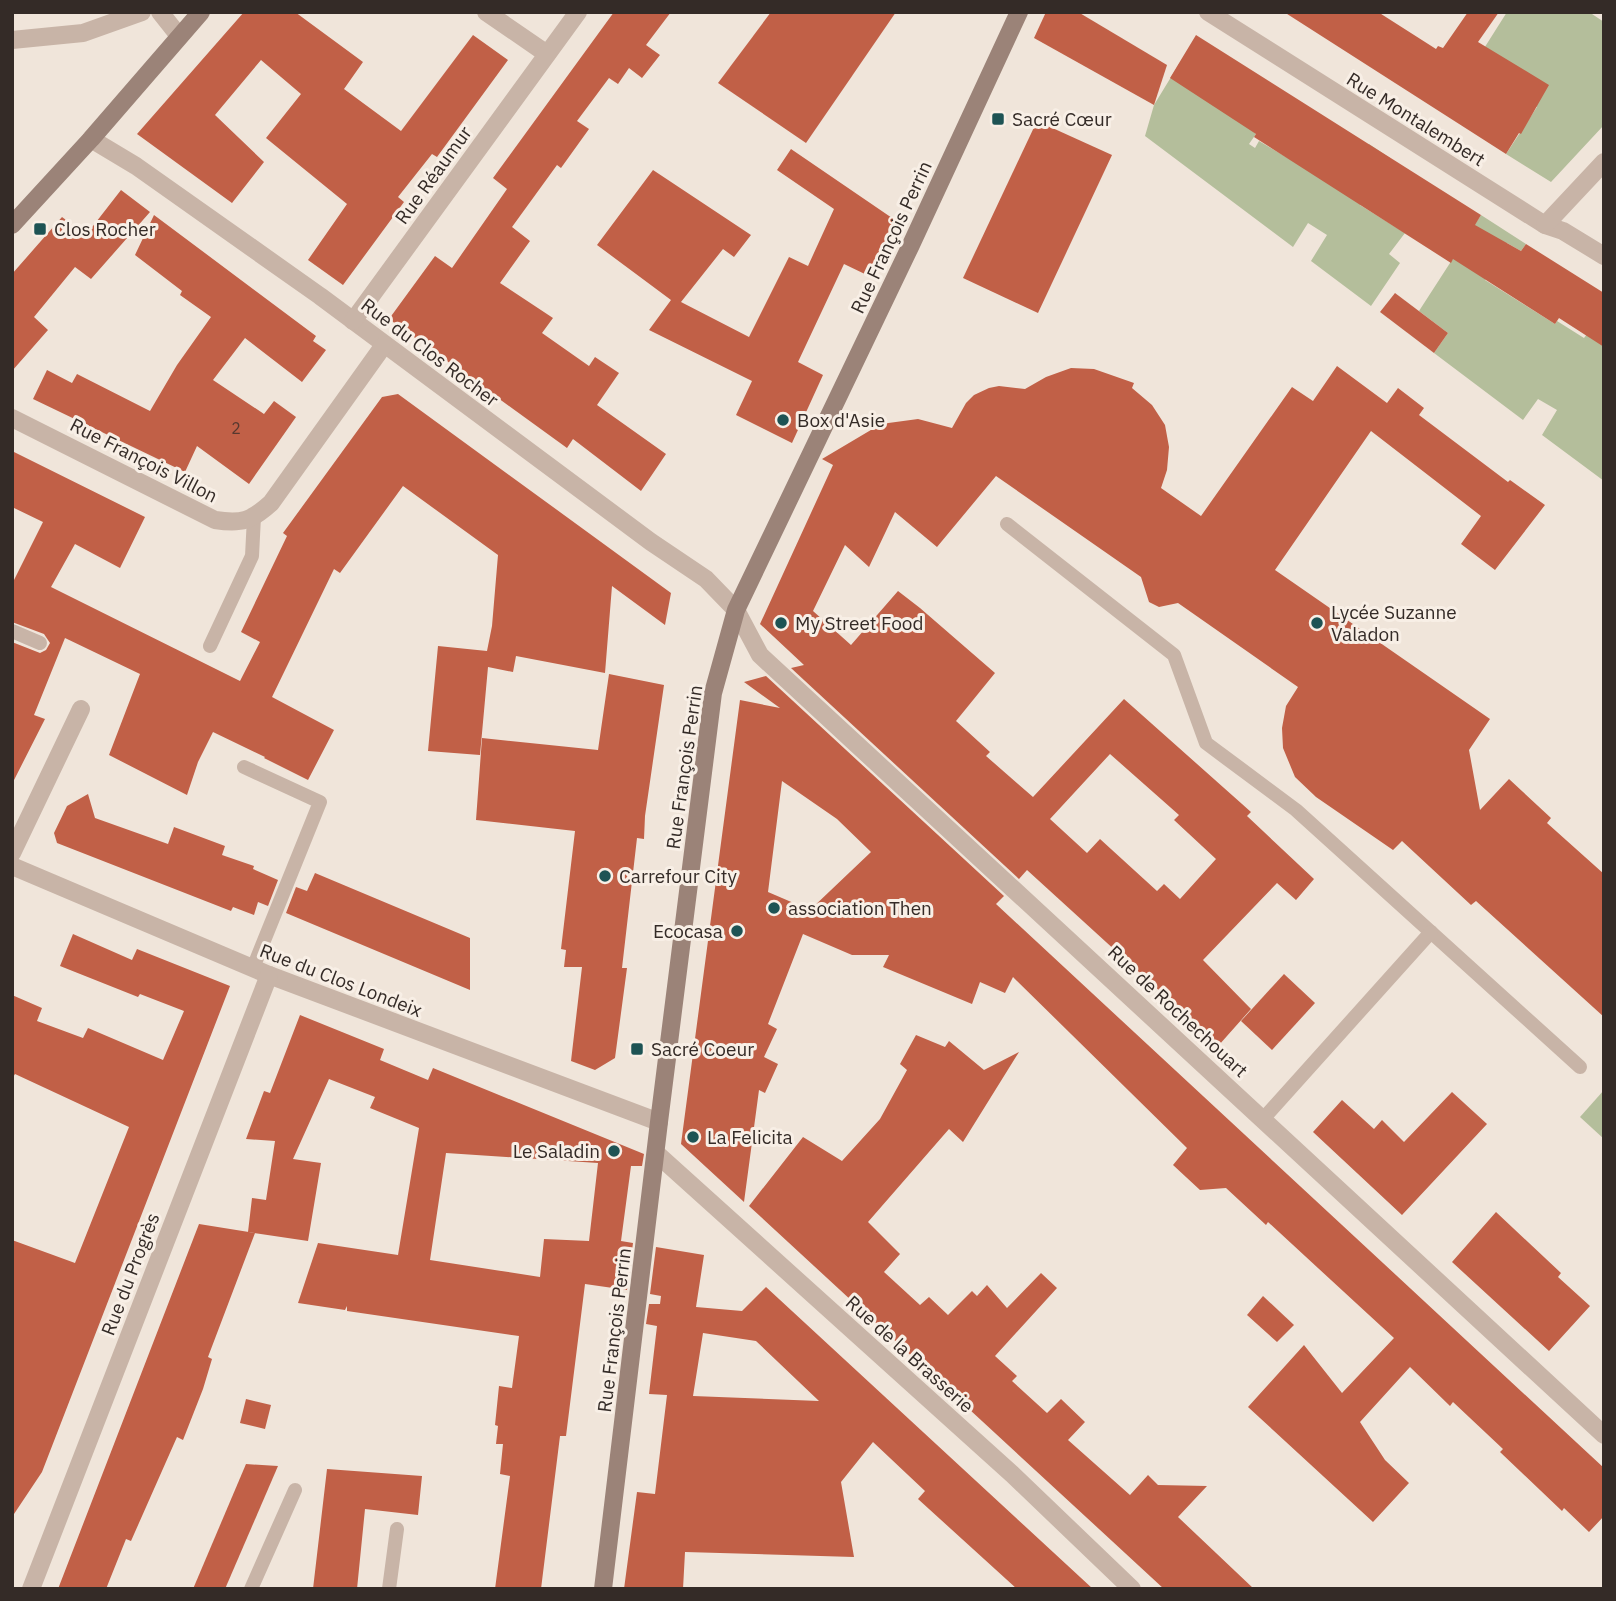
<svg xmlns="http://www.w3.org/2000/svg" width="1616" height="1601" font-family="'IBM Plex Sans',sans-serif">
<rect width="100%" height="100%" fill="#f0e5da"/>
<!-- green -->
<g fill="#b4be9b">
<polygon points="1507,12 1589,12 1604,22 1604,125 1551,182 1506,154 1537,107 1464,80"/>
<polygon points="1179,64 1256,134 1249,144 1255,148 1259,141 1340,189 1369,144 1390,158 1360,205 1405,233 1389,254 1400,263 1371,306 1311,261 1327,235 1308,223 1293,247 1145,136 1154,105"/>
<polygon points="1481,215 1526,244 1521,251 1507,243 1485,280 1555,324 1557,321 1584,338 1593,326 1604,347 1604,481 1542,435 1557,410 1538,399 1523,420 1434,353 1448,333 1419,311"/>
<polygon points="1604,1090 1604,1139 1580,1117"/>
</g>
<!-- building -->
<g fill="#c16047" fill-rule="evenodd">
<polygon points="244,12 295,12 363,62 344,89 401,131 473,35 508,60 437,157 432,154 398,197 404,202 343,285 308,260 347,204 266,138 301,94 261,60 215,115 264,162 232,203 137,134"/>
<polygon points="614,12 671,12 646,45 660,55 642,78 629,68 618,84 609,78 577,121 589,129 561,168 557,165 512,227 530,241 500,283 553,318 542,333 589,366 595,357 619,373 597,405 666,454 641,491 573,439 567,448 389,319 435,256 452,268 507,189 493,178"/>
<polygon points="771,12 896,12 806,143 718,83"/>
<polygon points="1046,12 1078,12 1167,65 1154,105 1034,38"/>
<polygon points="1284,12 1378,12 1436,49 1438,46 1443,48 1468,12 1499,12 1478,42 1549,85 1521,134 1519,133 1506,154"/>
<polygon points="1196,35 1481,215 1475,225 1521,251 1526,244 1604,293 1604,347 1559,318 1555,324 1453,259 1451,263 1254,137 1256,134 1170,78"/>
<polygon points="1037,121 1112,155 1038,313 963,278"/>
<polygon points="791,149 895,220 869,276 844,264 798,362 823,375 792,443 736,415 752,381 649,330 671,300 597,245 653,170 751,235 734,257 723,249 681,302 749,337 789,257 808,266 834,209 777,170"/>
<polygon points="121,190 150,212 91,279 75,267 34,317 48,330 12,371 12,274 62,217 86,235"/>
<polygon points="154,215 316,336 313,341 326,350 302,382 245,338 213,380 264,414 274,401 296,417 249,484 197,446 185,472 33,399 47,370 72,383 77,374 150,411 177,365 211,317 180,295 182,291 135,255"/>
<polygon points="1395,293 1448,333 1434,353 1380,312"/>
<path d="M1337 366 1387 403 1398 388 1424 408 1419 415 1508 482 1510 480 1545 505 1495 570 1461 544 1481 516 1371 431 1275 570 1490 719 1469 750 1480 810 1509 779 1551 818 1547 823 1604 874V1017L1476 901 1471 905 1402 841 1393 850 1316 797 1295 777 1283 748 1282 728 1286 706 1298 687 1178 603 1159 607 1149 602 1141 577 996 476 937 547 895 512 869 567 845 545 813 611 851 645 898 591 920 608 995 673 956 721 990 752 986 756 1033 797 1124 699 1251 812 1247 816 1314 879 1296 900 1277 883 1203 960 1251 1009 1219 1045 1027 870 1019 879 791 668 804 665 760 624 833 465 822 459 881 424 918 419 952 428 966 403 974 395 989 388 999 386 1025 389 1046 377 1071 368 1094 369 1134 383 1132 388 1152 405 1165 425 1169 447 1167 470 1161 488 1201 516 1292 387 1313 401ZM1110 754 1179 815 1174 820 1216 859 1180 899 1164 884 1157 891 1100 839 1087 853 1050 819Z"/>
<polygon points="398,394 671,593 665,625 612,586 605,673 516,656 513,672 488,667 480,755 428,751 438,646 487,651 492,626 498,555 403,486 340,573 334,569 272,697 334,730 308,780 264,758 265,757 213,732 198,762 187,795 109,755 140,674 65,638 34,715 45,719 12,784 12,642 40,653 46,650 50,643 44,634 12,622 12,584 43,522 12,507 12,451 145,517 120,568 75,544 51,587 240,681 260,642 241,632 287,536 283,533 382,397"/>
<polygon points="609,674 664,685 645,816 644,839 637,838 622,968 627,968 615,1058 595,1070 571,1061 582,967 564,967 566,950 561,949 575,831 476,820 482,738 598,750"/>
<path d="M766 676 1004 896 996 904 1604 1468V1516L1589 1532 1564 1508 1562 1511 1500 1452 1503 1449 1453 1402 1450 1406 1410 1367 1360 1422 1385 1460 1409 1483 1373 1522 1248 1407 1304 1345 1342 1393 1394 1338 1268 1222 1266 1225 1226 1188 1200 1190 1173 1165 1187 1148 1013 977 1005 993 980 982 972 1004 883 967 889 955H852L803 934 768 1024 777 1029 764 1057 778 1064 765 1093 759 1090 744 1202 681 1144 740 700 780 708 744 682ZM782 781 837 819 871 852 810 910 768 892Z"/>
<polygon points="88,794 95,818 168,844 174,827 225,846 222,855 254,866 253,869 278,880 268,906 258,902 254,915 233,907 231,911 57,843 54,833 67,806"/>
<polygon points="315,873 470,938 470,990 286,913 296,887 307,891"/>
<polygon points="73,934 132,960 137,949 230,986 42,1472 12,1517 12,1240 75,1263 129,1127 15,1074 12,1079 12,995 42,1008 37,1021 83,1038 88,1028 163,1060 184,1011 140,994 138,997 60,966"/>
<polygon points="1284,974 1315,1003 1272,1050 1241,1021"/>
<path d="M300 1015 384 1049 380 1060 428 1080 433 1068 644 1154 642 1166H631L621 1241 633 1243 627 1290 585 1284 566 1436H560L541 1589H495L510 1476 500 1474 503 1444H496L498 1426 495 1425 499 1386 512 1388 519 1336 347 1311V1306L345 1310 298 1303 318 1243 398 1255 419 1128 370 1108 375 1097 329 1079 293 1159 321 1163 308 1241 248 1232 252 1198 266 1200 275 1141 246 1139 264 1091 270 1093ZM446 1153 598 1163 589 1241 544 1239 540 1277 430 1260Z"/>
<polygon points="916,1035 945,1047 949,1041 984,1070 1019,1052 963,1142 949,1129 868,1222 900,1254 884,1272 920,1305 929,1297 948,1315 972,1291 977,1296 987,1285 1007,1308 1041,1273 1057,1288 995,1356 1017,1376 1012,1381 1047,1413 1061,1399 1085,1422 1068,1440 1130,1495 1148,1475 1158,1485 1207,1486 1178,1517 1254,1589 1164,1589 749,1206 803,1137 842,1161 880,1119 907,1070 900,1064"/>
<polygon points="1452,1092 1487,1124 1402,1215 1313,1132 1342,1100 1374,1129 1382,1120 1404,1142"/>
<polygon points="1496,1212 1561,1273 1558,1277 1590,1306 1549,1351 1452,1262"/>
<polygon points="199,1224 255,1233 208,1357 212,1359 203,1389 183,1440 177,1437 131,1541 126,1539 106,1589 58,1589"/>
<path d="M656 1247 704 1255 696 1307 742 1311 766 1287 1093 1589H1017L918 1499 925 1491 873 1442 841 1482 854 1557 685 1552 683 1589H624L637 1492 655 1494 667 1395 649 1394 657 1326 646 1324 649 1304H660L661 1296 650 1294ZM703 1333 756 1341 819 1401 693 1396Z"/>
<polygon points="1263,1296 1294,1325 1277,1342 1247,1315"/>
<polygon points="246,1399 271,1405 265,1429 240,1423"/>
<polygon points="246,1464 278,1466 225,1589 193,1589"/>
<polygon points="327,1469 422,1476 418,1515 365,1509 357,1589 313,1589"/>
</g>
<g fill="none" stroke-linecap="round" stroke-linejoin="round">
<!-- service -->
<g stroke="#c8b4a7" stroke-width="14">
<polyline points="1007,524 1174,655 1206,743 1296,810 1580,1067"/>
<polyline points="12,631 40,643"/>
<polyline points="210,646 252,556 254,517"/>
<polyline points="244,767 320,802 253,968"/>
<polyline points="1263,1119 1431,932"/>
<polyline points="251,1589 295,1490"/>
<polyline points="389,1589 397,1529"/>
</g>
<!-- minor -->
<g stroke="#c8b4a7" stroke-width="18">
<polyline points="160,12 179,36"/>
<polyline points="486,12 547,54"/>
<polyline points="1208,12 1545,225 1563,231 1604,256"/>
<polyline points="12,40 83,33 142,12"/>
<polyline points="91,139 136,166 320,296 651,542 706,579 736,610 760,655 1604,1435"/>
<polyline points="1545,225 1604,162"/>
<polyline points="353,321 578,12"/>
<path d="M12 418 215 520C242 524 251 521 271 503L384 345"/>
<polyline points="12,853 81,709"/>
<polyline points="12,866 269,975 659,1122"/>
<polyline points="657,1154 1012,1474 1132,1589"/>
<polyline points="31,1589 269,975"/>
</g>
<!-- secondary -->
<g stroke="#9b8378" stroke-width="18">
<polyline points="12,225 91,139 201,12"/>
<polyline points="603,1589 659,1122 713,693 736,610 910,247 1019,12"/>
</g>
</g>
<!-- markers -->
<g fill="#1e5354" stroke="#f8efe6" stroke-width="2.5">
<rect x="991" y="112" width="14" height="14" rx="3.5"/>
<rect x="33" y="222" width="14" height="14" rx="3.5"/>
<circle cx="783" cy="420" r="7"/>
<circle cx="781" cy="623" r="7"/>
<circle cx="1317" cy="623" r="7"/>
<circle cx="605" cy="876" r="7"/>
<circle cx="774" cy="908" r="7"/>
<circle cx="737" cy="931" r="7"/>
<rect x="630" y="1042" width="14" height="14" rx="3.5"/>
<circle cx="693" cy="1137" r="7"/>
<circle cx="614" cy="1151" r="7"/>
</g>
<g text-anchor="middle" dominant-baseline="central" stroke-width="6" stroke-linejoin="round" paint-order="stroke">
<!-- number labels -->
<g font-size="16" fill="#57382f">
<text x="236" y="428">2</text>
</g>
<!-- poi labels -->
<g font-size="19" fill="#342b27" stroke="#f8efe6" text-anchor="start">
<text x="1012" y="119">Sacré Cœur</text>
<text x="54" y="229">Clos Rocher</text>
<text x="797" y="420">Box d'Asie</text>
<text x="1331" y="612">Lycée Suzanne<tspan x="1331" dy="22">Valadon</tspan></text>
<text x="795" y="623">My Street Food</text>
<text x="619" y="876">Carrefour City</text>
<text x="788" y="908">association Then</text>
<text x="723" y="931" text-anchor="end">Ecocasa</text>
<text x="651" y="1049">Sacré Coeur</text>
<text x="707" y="1137">La Felicita</text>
<text x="600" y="1151" text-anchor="end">Le Saladin</text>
</g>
<!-- street labels -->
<g font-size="19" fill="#342b27" stroke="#f8efe6">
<text transform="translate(1416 119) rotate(32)">Rue Montalembert</text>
<text transform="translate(433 175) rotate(-54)">Rue Réaumur</text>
<text transform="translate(891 237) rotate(-65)">Rue François Perrin</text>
<text transform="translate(430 352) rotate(37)">Rue du Clos Rocher</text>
<text transform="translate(144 460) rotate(27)">Rue François Villon</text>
<text transform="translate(684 767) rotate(-82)">Rue François Perrin</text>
<text transform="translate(341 980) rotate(21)">Rue du Clos Londeix</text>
<text transform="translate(1178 1011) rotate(43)">Rue de Rochechouart</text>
<text transform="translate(130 1274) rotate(-69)">Rue du Progrès</text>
<text transform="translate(614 1330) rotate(-83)">Rue François Perrin</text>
<text transform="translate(910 1354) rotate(42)">Rue de la Brasserie</text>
</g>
</g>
<!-- border -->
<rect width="1616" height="1601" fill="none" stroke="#342b27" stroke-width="28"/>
</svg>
